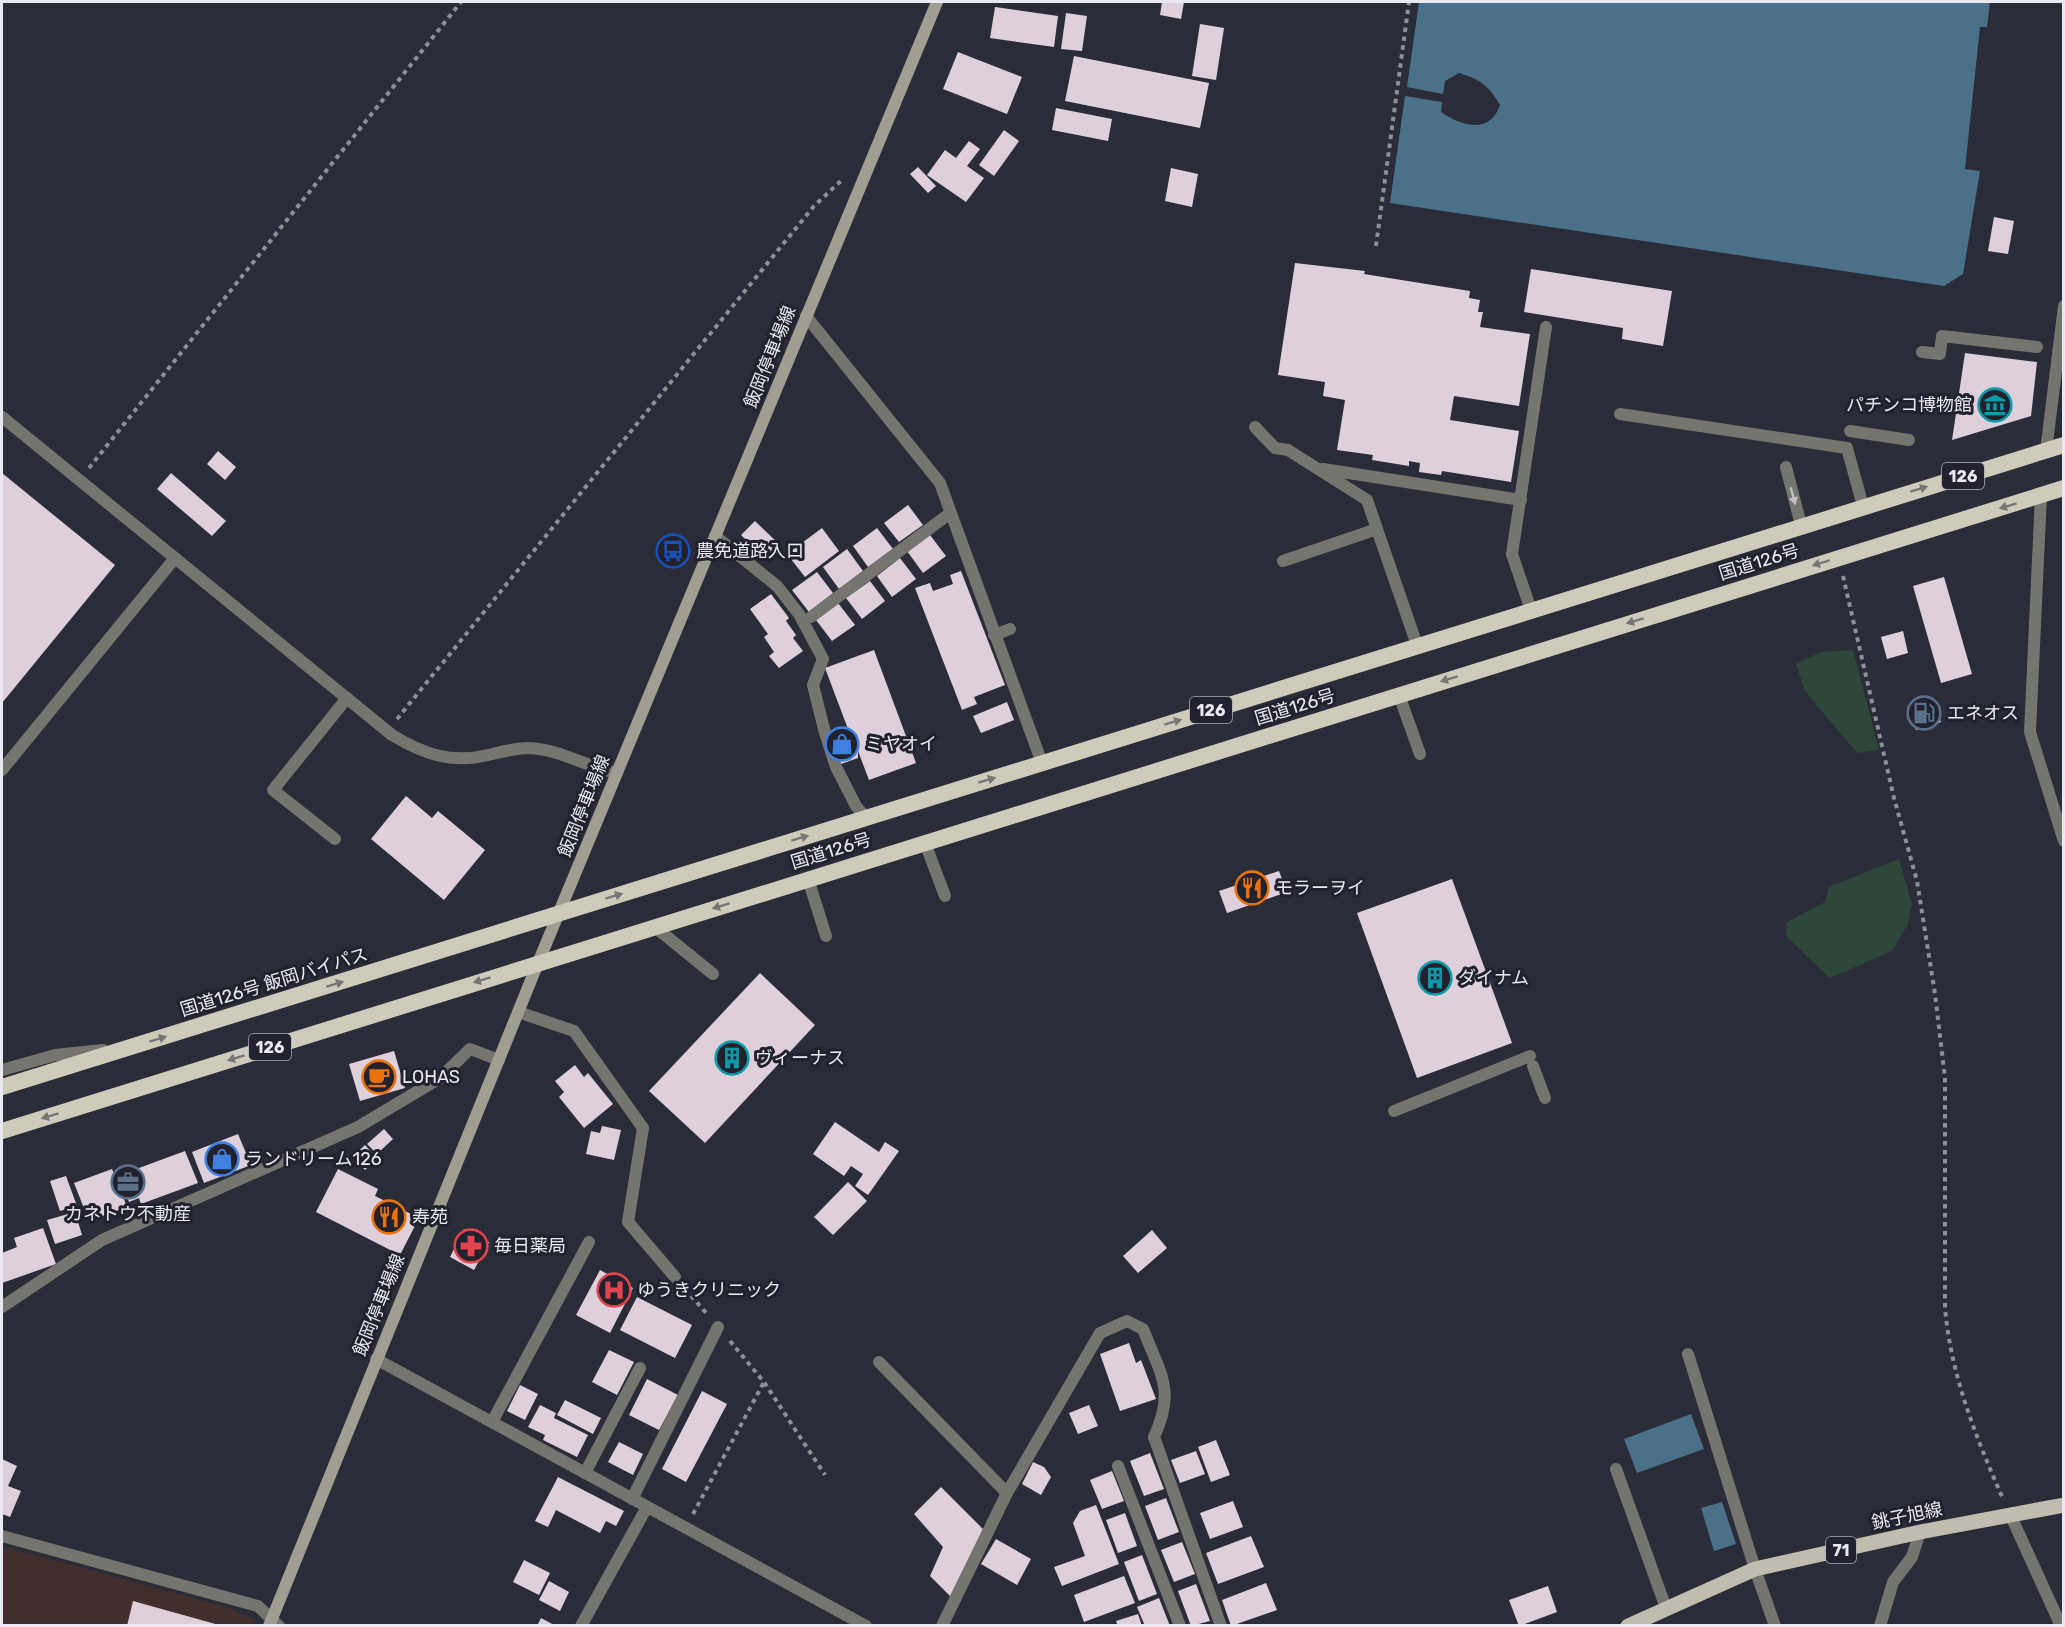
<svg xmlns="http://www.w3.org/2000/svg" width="2065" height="1627" font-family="Rubik,'Noto Sans JP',sans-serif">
<rect width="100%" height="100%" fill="#2a2c37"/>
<!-- industrial -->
<polygon fill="#432e2e" points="2,1546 229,1608 255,1620 253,1626 2,1625"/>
<!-- green -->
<g fill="#2d473a">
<polygon points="1853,650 1879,750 1857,753 1805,691 1796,664 1821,652"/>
<polygon points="1899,859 1912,904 1908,924 1892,951 1830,978 1786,936 1787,922 1825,902 1829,887"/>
</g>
<!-- water -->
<g fill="#4b718a">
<path d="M1419 2H1990L1987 27H1980L1965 169 1980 171 1963 274 1944 286 1390 203 1405 96 1442 102 1441 112C1461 126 1490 135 1500 105 1489 86 1480 79 1459 73L1445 81 1443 94 1407 87Z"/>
<polygon points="1691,1414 1704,1449 1637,1473 1624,1439"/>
<polygon points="1722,1502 1736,1544 1714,1551 1701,1508"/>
</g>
<!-- building -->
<g fill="#ded0db">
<polygon points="1162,2 1184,2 1181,19 1160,15"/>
<polygon points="995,7 1058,16 1054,47 990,38"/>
<polygon points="1066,13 1087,16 1082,51 1061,49"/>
<polygon points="1200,24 1224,28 1216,80 1192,76"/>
<polygon points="958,52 1022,77 1007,114 943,89"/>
<polygon points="1074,56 1209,83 1200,128 1065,101"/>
<polygon points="1056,108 1112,119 1108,141 1052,130"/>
<polygon points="1004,130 1019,141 994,176 979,165"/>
<polygon points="969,141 980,149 967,166 984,178 966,202 927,175 945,150 956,158"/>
<polygon points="918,167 936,186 928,193 910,174"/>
<polygon points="1171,168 1198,174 1192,207 1165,201"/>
<polygon points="1994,217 2014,221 2008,254 1988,251"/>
<polygon points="1295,263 1365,271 1364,274 1470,291 1469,298 1480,300 1478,312 1483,312 1480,327 1530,334 1519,406 1454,396 1450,420 1519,431 1511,482 1442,471 1441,475 1419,472 1420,463 1409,461 1409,466 1372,460 1373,455 1337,450 1345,400 1323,396 1325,382 1278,375"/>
<polygon points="1531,269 1672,291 1663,346 1622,339 1623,328 1524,312"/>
<polygon points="1965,353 2037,362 2031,416 1952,440"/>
<polygon points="218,451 236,467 225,480 207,464"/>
<polygon points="2,473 115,565 2,703"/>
<polygon points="171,473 226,521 212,536 157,489"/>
<polygon points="908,505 923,525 899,542 884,523"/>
<polygon points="755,521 781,546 767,560 741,535"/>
<polygon points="822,528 839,551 805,577 787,554"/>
<polygon points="877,528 893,549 868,567 853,546"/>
<polygon points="930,535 946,556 923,573 907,551"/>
<polygon points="847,549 863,571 839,589 823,567"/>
<polygon points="900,558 916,579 892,597 877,576"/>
<polygon points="961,571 1005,685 974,697 977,704 962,710 915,588 930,583 933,591 953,584 950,575"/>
<polygon points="817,572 833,593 809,612 792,590"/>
<polygon points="1944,577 1972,674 1941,683 1913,586"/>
<polygon points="870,581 885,601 862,619 846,598"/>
<polygon points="771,594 789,618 786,621 796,635 793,638 803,651 779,668 769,656 774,652 764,637 768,634 750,609"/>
<polygon points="838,603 855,625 832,641 816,620"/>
<polygon points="1903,631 1908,653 1887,659 1881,637"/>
<polygon points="874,650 916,763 869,780 858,751 858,758 841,764 834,742 851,737 825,668"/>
<polygon points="1932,697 1941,722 1916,730 1908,706"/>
<polygon points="1007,702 1014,720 981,733 973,716"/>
<polygon points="406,796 432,818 438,811 485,850 444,900 371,839"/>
<polygon points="1279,871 1287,892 1227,913 1219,891"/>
<polygon points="1452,879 1512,1043 1417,1078 1357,913"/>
<polygon points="760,973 815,1025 705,1143 649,1091"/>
<polygon points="394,1051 405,1088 360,1101 349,1064"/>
<polygon points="575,1065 584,1077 588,1073 613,1104 584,1128 559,1097 564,1092 555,1081"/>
<polygon points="835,1122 879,1152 885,1142 899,1151 868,1195 855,1186 863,1174 851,1166 844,1176 813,1154"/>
<polygon points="602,1126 621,1130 614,1160 586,1154 591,1131 600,1133"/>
<polygon points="384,1129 393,1139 377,1154 367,1144"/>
<polygon points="238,1134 251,1165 204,1183 192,1152"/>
<polygon points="365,1145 377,1158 365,1170 353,1156"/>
<polygon points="185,1151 198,1183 141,1204 139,1198 129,1202 120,1175"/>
<polygon points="112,1169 127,1207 89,1221 74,1183"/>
<polygon points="338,1169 378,1189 375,1196 419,1218 400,1255 316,1212"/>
<polygon points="66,1176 77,1206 60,1211 50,1181"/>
<polygon points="848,1182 867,1201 833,1235 814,1217"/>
<polygon points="75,1212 82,1235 55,1244 47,1220"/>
<polygon points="43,1228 56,1264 2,1283 2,1253 17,1247 14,1238"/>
<polygon points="464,1229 489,1242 474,1270 450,1257"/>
<polygon points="1152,1230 1167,1248 1138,1273 1123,1256"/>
<polygon points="600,1270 633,1288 610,1333 576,1315"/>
<polygon points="637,1297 692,1325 675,1358 620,1330"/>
<polygon points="1129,1343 1136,1363 1141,1360 1156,1399 1120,1411 1100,1354"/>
<polygon points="609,1350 634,1362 617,1395 592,1382"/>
<polygon points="647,1379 678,1395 659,1430 629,1415"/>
<polygon points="520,1385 538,1394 525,1420 507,1411"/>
<polygon points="702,1391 727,1404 686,1482 662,1469"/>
<polygon points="565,1400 601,1418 593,1434 557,1415"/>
<polygon points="540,1405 556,1413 554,1418 588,1435 577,1457 543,1440 545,1435 528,1427"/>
<polygon points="1089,1405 1098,1426 1078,1434 1069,1413"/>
<polygon points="1216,1440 1230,1475 1211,1482 1198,1447"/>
<polygon points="619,1442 643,1454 633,1475 608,1462"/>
<polygon points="1196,1451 1205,1474 1180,1483 1171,1460"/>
<polygon points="1150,1453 1164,1489 1144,1496 1130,1461"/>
<polygon points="2,1459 17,1466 8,1486 21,1491 10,1517 2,1514"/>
<polygon points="1033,1462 1044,1467 1051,1477 1041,1495 1022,1484"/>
<polygon points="1112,1471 1124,1501 1102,1509 1090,1480"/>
<polygon points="558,1477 624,1511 616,1526 606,1521 600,1533 556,1510 548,1527 535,1521"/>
<polygon points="941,1487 983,1529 951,1597 930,1576 943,1547 914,1514"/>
<polygon points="1166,1498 1179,1532 1158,1540 1145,1506"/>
<polygon points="1233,1501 1243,1527 1210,1539 1200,1513"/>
<polygon points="1096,1505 1119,1564 1062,1586 1054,1567 1085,1556 1073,1523 1080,1511"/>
<polygon points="1125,1513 1137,1546 1118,1553 1106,1520"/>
<polygon points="1251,1536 1264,1567 1218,1584 1206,1553"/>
<polygon points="996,1539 1031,1559 1017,1585 981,1564"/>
<polygon points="1182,1542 1195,1574 1174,1582 1161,1550"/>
<polygon points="1142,1555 1157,1594 1139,1601 1124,1562"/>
<polygon points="524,1560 550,1573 539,1595 513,1582"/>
<polygon points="1124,1576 1135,1603 1084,1622 1074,1595"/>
<polygon points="549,1581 569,1592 560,1611 539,1600"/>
<polygon points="1266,1583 1277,1610 1231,1626 1222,1600"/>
<polygon points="1196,1584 1210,1621 1191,1626 1178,1591"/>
<polygon points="1548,1586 1557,1612 1519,1626 1509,1600"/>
<polygon points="1159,1598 1170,1626 1145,1626 1137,1607"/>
<polygon points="133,1601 219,1625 219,1626 127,1626"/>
<polygon points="1138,1614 1142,1626 1118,1626 1116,1621"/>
<polygon points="541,1618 556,1626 537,1626"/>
</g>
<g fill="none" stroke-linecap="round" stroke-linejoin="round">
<!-- path -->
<g stroke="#8e9098" stroke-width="4" stroke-dasharray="4.5 4.5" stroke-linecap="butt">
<polyline points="1376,246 1409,2"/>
<polyline points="89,468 461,2"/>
<path d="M1843 576 1894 798 1917 881 1935 994 1945 1078V1308C1951 1376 1976 1437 2003 1499"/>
<polyline points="397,719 814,206 843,179"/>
<polyline points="685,1289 708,1315"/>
<polyline points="730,1341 764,1382 825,1475"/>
<polyline points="693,1514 764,1382"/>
</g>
<!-- service -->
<g stroke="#76746e" stroke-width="12">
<polyline points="1922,352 1940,354 1942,336 2037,347"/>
<polyline points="1620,414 1847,448 1863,506"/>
<polyline points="1255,427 1275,448 1288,450 1367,500 1417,645"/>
<polyline points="1850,431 1909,440"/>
<polyline points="2046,451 2064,306"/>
<polyline points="1786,467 1801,525"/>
<polyline points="1323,469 1521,500"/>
<polyline points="715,536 777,586 799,614 823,659 813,685 825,733 836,767 856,806 866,818"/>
<polyline points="1283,561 1377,529"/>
<polyline points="1531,610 1512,554 1546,327"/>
<polyline points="811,617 949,514"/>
<polyline points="994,635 1010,629"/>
<polyline points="1399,695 1420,754"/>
<polyline points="2,770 175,558"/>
<polyline points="335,839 273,790 347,698"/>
<polyline points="925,843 945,896"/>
<polyline points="808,879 826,936"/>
<polyline points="655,927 713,974"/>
<polyline points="1533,1066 1545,1098"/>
<polyline points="2,1070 55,1055 103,1050"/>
<polyline points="1394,1111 1530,1056"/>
<polyline points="492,1422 589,1242"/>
<polyline points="1118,1466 1180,1626"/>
<polyline points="1616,1469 1666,1608"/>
<polyline points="585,1473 640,1368"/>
<polyline points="632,1499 718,1327"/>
<polyline points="581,1626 647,1507"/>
</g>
<!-- minor -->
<g stroke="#76746e" stroke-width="12">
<polyline points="806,316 940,483 1042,763"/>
<polyline points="2041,495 2030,732 2064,841"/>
<polyline points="518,1012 574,1031 643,1128 628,1222 675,1277"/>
<polyline points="2,1307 102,1240 358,1127 440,1078 470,1049 499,1060"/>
<polyline points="1688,1354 1755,1569 1775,1626"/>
<polyline points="376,1359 866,1626"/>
<polyline points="879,1362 1007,1493"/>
<polyline points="2010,1514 2061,1626"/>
<polyline points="2,1536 258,1606 279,1626"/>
<path d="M942 1626 1007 1493 1100 1333 1127 1321 1143 1329C1160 1373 1176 1390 1154 1437L1221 1626"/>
<polyline points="1880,1626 1893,1582 1912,1557 1920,1532"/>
</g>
<!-- tertiary -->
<path stroke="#76746e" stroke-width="12" d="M2 417 392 735C423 754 452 764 488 755 501 752 515 748 529 748 559 749 587 767 617 773"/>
<!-- secondary -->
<polyline stroke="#a09d93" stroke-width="12" points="269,1626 538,963 937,2"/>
<!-- primary -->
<polyline stroke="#c0bcb0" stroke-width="15" points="1628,1626 1755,1569 1920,1532 2064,1505"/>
<!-- trunk -->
<g stroke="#cecabc" stroke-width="16">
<polyline points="2,1087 2064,445"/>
<polyline points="2,1131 2064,488"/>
</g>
</g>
<!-- one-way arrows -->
<defs><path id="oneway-solid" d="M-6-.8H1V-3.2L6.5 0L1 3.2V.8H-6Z" transform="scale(1.5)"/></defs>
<g fill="#787674">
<use href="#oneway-solid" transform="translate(1919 489) rotate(-17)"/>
<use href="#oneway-solid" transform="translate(2008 506) rotate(163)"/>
<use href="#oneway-solid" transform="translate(1821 563) rotate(163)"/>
<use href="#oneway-solid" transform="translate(1635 621) rotate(163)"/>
<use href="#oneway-solid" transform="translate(1449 679) rotate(163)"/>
<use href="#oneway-solid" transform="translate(1173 722) rotate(-17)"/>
<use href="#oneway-solid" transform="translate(987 780) rotate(-17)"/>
<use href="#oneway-solid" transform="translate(800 838) rotate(-17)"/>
<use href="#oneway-solid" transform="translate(614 896) rotate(-17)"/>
<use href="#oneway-solid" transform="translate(721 906) rotate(163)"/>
<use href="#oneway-solid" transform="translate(482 980) rotate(163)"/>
<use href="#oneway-solid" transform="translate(335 984) rotate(-17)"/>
<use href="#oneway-solid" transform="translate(158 1039) rotate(-17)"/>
<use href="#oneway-solid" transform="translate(236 1058) rotate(163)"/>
<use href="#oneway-solid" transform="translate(50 1116) rotate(163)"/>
</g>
<use fill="#c1c1c3" href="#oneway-solid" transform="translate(1793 496) rotate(75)"/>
<!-- icons -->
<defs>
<g id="museum-ring" transform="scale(1.725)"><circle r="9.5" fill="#21222d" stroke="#0f9aa8" stroke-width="1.5"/><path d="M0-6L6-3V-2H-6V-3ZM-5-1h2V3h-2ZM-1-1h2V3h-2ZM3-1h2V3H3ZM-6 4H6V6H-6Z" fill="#0f9aa8"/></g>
<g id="bus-ring" transform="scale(1.725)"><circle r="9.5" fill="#21222d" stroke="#1a4fb4" stroke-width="1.5"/><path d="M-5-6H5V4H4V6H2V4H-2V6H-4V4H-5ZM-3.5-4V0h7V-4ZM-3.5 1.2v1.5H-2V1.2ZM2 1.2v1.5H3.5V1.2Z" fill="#1a4fb4"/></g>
<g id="fuel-ring" transform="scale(1.725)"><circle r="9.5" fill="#21222d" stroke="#5c6f8a" stroke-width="1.5"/><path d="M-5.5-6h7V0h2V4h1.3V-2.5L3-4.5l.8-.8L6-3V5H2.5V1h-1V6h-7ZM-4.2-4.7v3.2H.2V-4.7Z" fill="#5c6f8a"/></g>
<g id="shop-ring" transform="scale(1.725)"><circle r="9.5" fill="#21222d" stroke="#3f7fe0" stroke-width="1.5"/><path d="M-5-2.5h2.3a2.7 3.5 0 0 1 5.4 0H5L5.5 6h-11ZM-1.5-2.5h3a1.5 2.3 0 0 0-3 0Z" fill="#3f7fe0"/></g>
<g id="restaurant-ring" transform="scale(1.725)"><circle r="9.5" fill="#21222d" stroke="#e8710a" stroke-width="1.5"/><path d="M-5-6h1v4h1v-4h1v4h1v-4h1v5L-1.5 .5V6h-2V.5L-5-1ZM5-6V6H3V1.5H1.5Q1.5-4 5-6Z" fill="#e8710a"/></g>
<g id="building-ring" transform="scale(1.725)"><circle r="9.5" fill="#21222d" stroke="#0f9aa8" stroke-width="1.5"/><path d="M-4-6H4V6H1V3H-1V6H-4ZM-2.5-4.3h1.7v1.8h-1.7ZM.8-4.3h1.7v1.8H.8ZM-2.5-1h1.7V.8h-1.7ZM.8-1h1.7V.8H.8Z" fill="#0f9aa8"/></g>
<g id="cafe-ring" transform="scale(1.725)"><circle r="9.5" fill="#21222d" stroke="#e8710a" stroke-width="1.5"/><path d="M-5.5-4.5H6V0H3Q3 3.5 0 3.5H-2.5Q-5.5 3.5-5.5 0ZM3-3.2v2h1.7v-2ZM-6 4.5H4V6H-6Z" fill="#e8710a"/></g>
<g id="office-ring" transform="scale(1.725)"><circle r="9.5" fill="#21222d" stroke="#5c6f8a" stroke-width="1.5"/><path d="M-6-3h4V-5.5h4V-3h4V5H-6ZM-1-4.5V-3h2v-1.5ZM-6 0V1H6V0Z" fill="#5c6f8a"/></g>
<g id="pharmacy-ring" transform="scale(1.725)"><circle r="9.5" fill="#21222d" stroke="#e0444e" stroke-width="1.5"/><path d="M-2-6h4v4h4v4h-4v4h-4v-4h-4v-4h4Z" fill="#e0444e"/></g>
<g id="hospital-ring" transform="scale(1.725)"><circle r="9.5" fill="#21222d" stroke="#e0444e" stroke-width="1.5"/><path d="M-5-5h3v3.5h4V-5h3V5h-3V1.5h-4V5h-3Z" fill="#e0444e"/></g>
</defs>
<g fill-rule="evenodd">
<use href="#museum-ring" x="1995" y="405"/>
<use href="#bus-ring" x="673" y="551"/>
<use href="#fuel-ring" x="1924" y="713"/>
<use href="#shop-ring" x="842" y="744"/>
<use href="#restaurant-ring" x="1252" y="888"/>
<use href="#building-ring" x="1435" y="978"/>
<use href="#building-ring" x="732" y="1058"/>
<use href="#cafe-ring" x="379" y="1077"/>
<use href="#shop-ring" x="222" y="1159"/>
<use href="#office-ring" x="128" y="1182"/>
<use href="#restaurant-ring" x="389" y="1217"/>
<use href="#pharmacy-ring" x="471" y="1246"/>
<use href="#hospital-ring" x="614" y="1290"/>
</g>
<g text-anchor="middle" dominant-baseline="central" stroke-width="6" stroke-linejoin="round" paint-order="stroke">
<!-- shield labels -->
<g fill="#21222d" stroke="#adaeb6" stroke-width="1.5">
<rect x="1942" y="463" width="42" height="26" rx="4.5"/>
<rect x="1190" y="697" width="42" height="26" rx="4.5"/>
<rect x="249" y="1034" width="42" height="26" rx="4.5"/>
<rect x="1826" y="1537" width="30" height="26" rx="4.5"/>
</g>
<g font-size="16" font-weight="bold" fill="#e9eaf1">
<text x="1963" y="476">126</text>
<text x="1211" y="710">126</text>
<text x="270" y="1047">126</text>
<text x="1841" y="1550">71</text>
</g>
<!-- street labels -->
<g font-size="18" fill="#e9eaf1" stroke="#21222d">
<text transform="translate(770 357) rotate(-68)">飯岡停車場線</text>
<text transform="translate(1759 562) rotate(-17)">国道126号</text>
<text transform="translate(1295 707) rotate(-17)">国道126号</text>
<text transform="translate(584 806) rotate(-68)">飯岡停車場線</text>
<text transform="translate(831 851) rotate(-17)">国道126号</text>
<text transform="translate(274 982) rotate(-17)">国道126号 飯岡バイパス</text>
<text transform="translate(379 1305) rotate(-68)">飯岡停車場線</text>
<text transform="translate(1907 1516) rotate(-12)">銚子旭線</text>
</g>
<!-- poi labels -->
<g font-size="18" fill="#e9eaf1" stroke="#21222d" text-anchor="start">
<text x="1972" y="405" text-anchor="end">パチンコ博物館</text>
<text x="696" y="551">農免道路入口</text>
<text x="1947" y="713">エネオス</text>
<text x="865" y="744">ミヤオイ</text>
<text x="1275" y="888">モラーヲイ</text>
<text x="1458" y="978">ダイナム</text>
<text x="755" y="1058">ヴィーナス</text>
<text x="402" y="1077">LOHAS</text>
<text x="245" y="1159">ランドリーム126</text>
<text x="128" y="1214" text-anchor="middle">カネトウ不動産</text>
<text x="412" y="1217">寿苑</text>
<text x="494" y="1246">毎日薬局</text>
<text x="637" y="1290">ゆうきクリニック</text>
</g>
</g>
<!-- border -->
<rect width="2065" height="1627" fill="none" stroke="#e9eaf1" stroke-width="6"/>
</svg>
